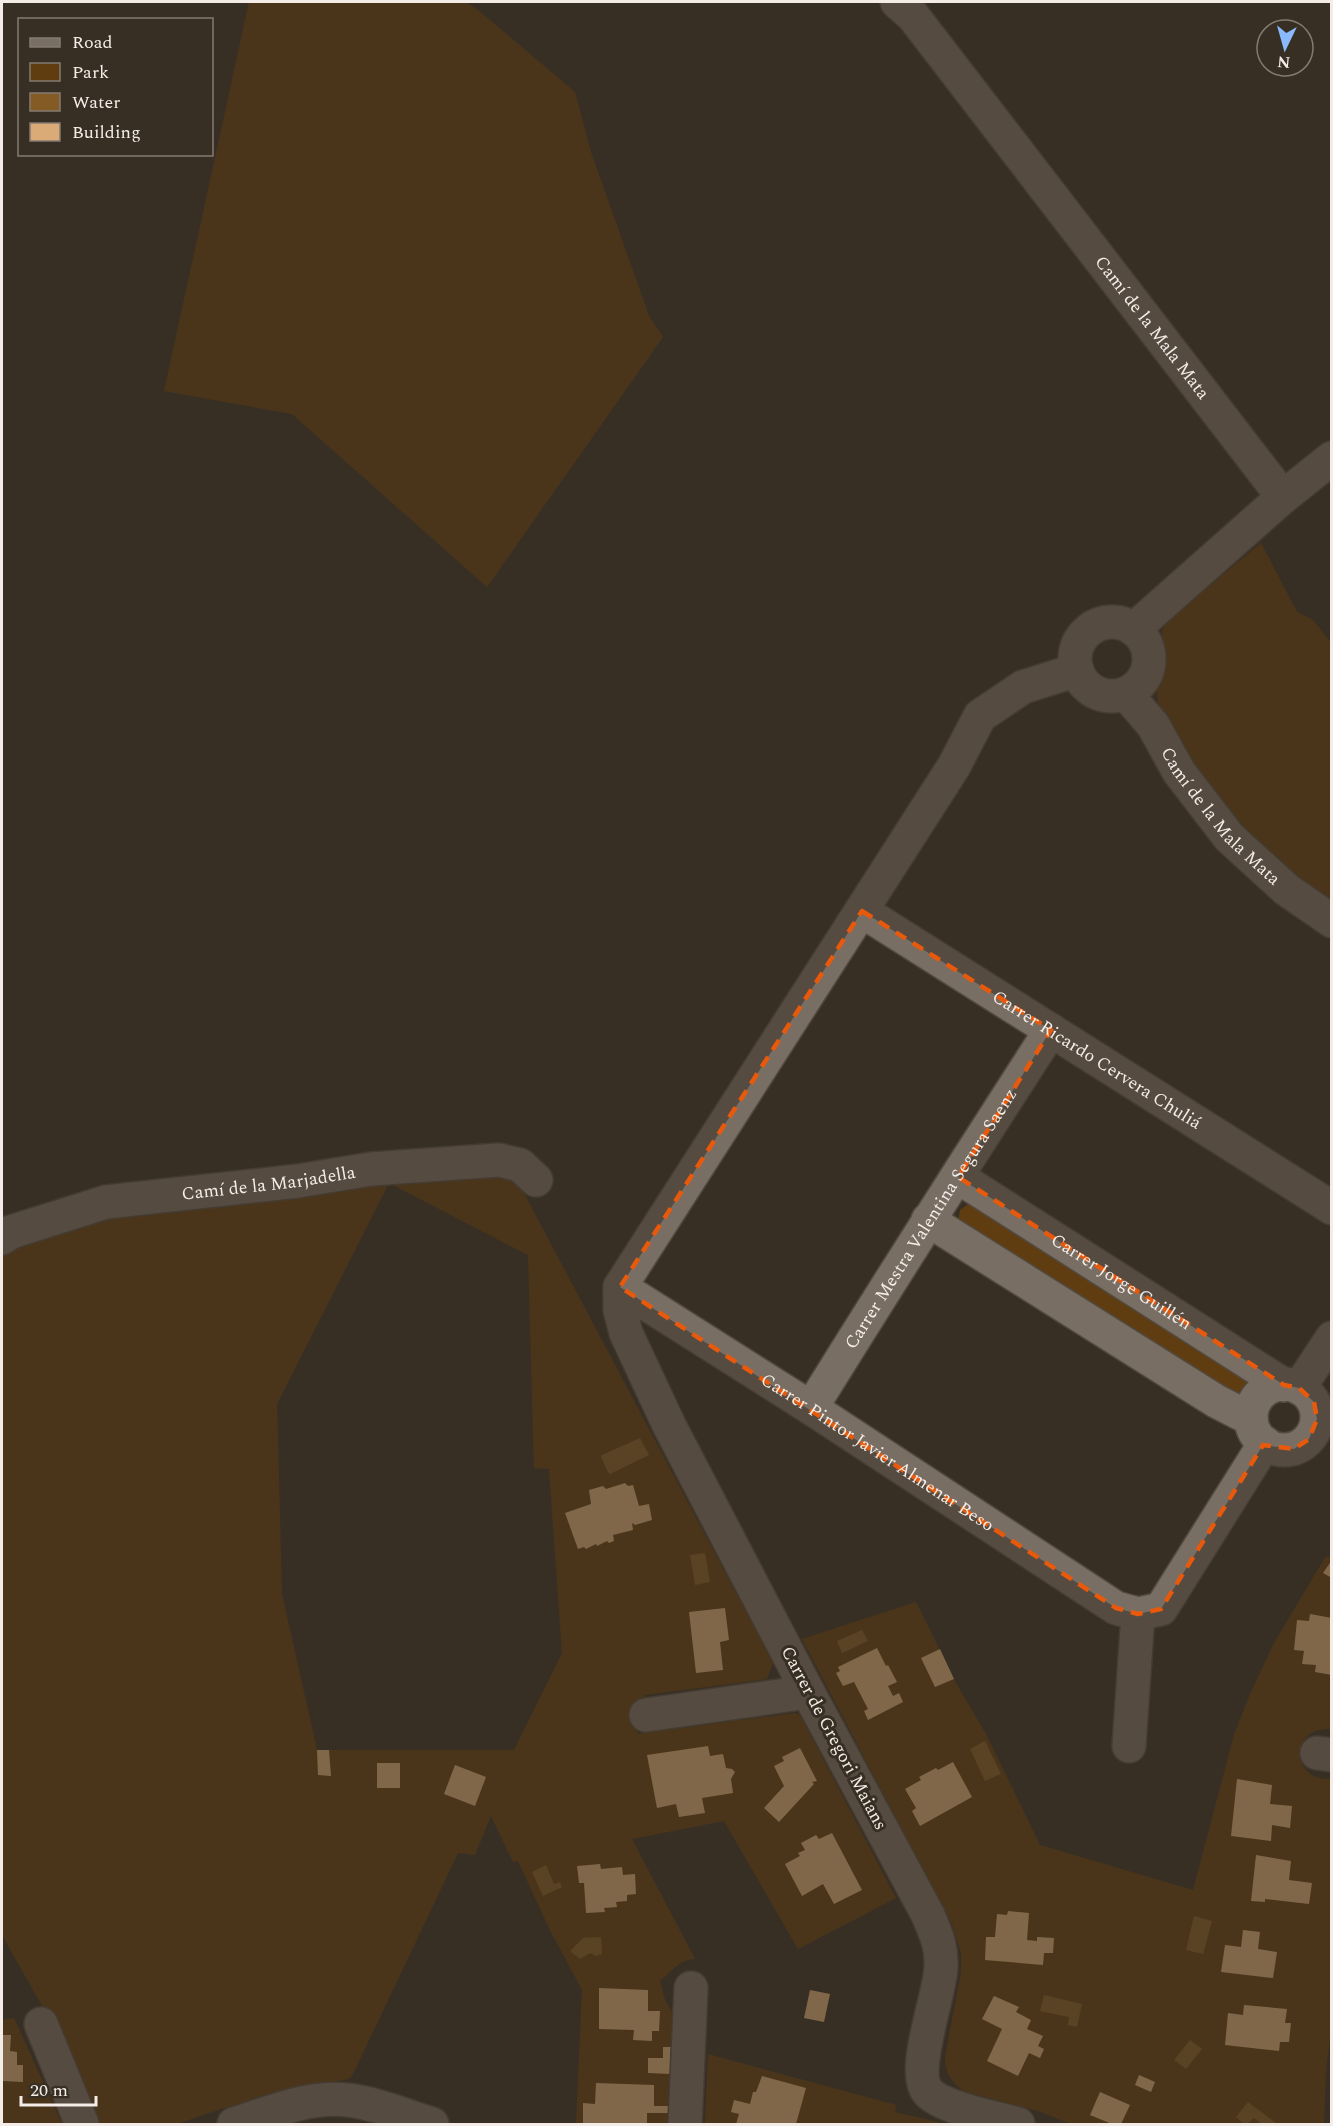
<svg xmlns="http://www.w3.org/2000/svg" width="1333" height="2126" font-family="Spectral,serif">
<rect width="100%" height="100%" fill="#382f24"/>
<!-- green -->
<g fill="#5f3d11" fill-rule="evenodd">
<polygon points="249,2 465,2 478,10 575,92 591,152 649,316 663,337 487,587 292,414 164,391"/>
<polygon points="1261,543 1297,612 1313,620 1331,643 1331,906 1233,826 1167,725 1158,702 1157,692 1157,685 1164,669 1165,657 1162,632 1165,623"/>
<path d="M460 1170 517 1180 773 1663 767 1679 645 1695 637 1734 795 1713 800 1715 896 1898 798 1949 724 1821 632 1839 695 1959C678 1960 673 1971 660 1981L665 2000 672 2012 667 2124H576L582 1990 550 1930 518 1861 513 1862 491 1816 475 1855 458 1853 352 2076 348 2079 281 2092 221 2109 177 2124H95L41 2004 2 1935V1254L24 1241 127 1213ZM389 1183 528 1255 534 1468 549 1469 562 1653 514 1750H317L282 1594 277 1404Z"/>
<polygon points="970,1203 1254,1383 1252,1395 1242,1402 958,1222 960,1210"/>
<path d="M1326 1556 1331 1558V1729C1289 1726 1290 1782 1331 1779L1332 2022 1326 2070 1324 2124H1071L1041 2112 963 2091C951 2081 945 2073 945 2057L961 1972V1953L952 1924 802 1639 916 1602 957 1685 986 1734 1040 1845 1193 1890 1234 1735 1250 1694 1274 1643Z"/>
<polygon points="14,2018 62,2124 2,2124 2,2020"/>
<polygon points="708,2054 896,2105 895,2112 946,2124 705,2124"/>
</g>
<!-- water -->
<g fill="#845a25">
<polygon points="640,1438 649,1455 610,1474 608,1472 601,1457 602,1455"/>
<polygon points="705,1553 710,1582 695,1585 690,1555"/>
<polygon points="862,1630 868,1641 842,1653 837,1641"/>
<polygon points="985,1741 1001,1774 985,1781 970,1749"/>
<polygon points="546,1865 554,1884 560,1882 562,1887 543,1896 532,1872"/>
<polygon points="1194,1916 1212,1921 1203,1954 1186,1950"/>
<polygon points="601,1937 602,1954 596,1956 590,1953 580,1959 571,1952 571,1950 583,1938"/>
<polygon points="1044,1995 1082,2004 1077,2027 1068,2025 1069,2017 1040,2011"/>
<polygon points="1190,2040 1202,2049 1186,2069 1174,2060"/>
<polygon points="1248,2102 1276,2123 1275,2124 1262,2124 1254,2118 1247,2124 1244,2124 1236,2117"/>
</g>
<!-- building -->
<g fill="#daab76">
<polygon points="625,1483 628,1486 633,1485 639,1506 649,1504 652,1520 635,1525 632,1523 633,1530 613,1535 614,1541 609,1543 607,1541 597,1546 596,1544 586,1549 584,1547 578,1549 565,1513 591,1504 589,1490 603,1486 606,1489"/>
<polygon points="1332,1560 1332,1578 1323,1573"/>
<polygon points="725,1608 729,1640 720,1642 723,1670 696,1673 689,1612"/>
<polygon points="1310,1614 1332,1618 1332,1675 1315,1672 1316,1665 1302,1664 1304,1651 1294,1650 1297,1620 1309,1621"/>
<polygon points="877,1648 886,1666 888,1665 897,1682 888,1686 893,1696 899,1693 903,1702 868,1720 864,1711 868,1709 854,1682 843,1686 836,1673 840,1671 838,1667"/>
<polygon points="940,1649 954,1679 935,1687 921,1658"/>
<polygon points="708,1746 710,1756 723,1754 726,1768 732,1769 735,1772 731,1779 733,1793 702,1798 705,1813 679,1817 676,1804 657,1808 647,1755"/>
<polygon points="800,1748 817,1781 812,1782 814,1784 779,1822 764,1808 784,1786 774,1766 784,1761 782,1757"/>
<polygon points="317,1750 329,1750 331,1776 318,1775"/>
<polygon points="953,1762 972,1797 920,1826 912,1811 916,1808 905,1789 921,1780 919,1777 936,1768 938,1770"/>
<rect x="377" y="1763" width="23" height="25"/>
<polygon points="455,1765 486,1777 475,1806 444,1794"/>
<polygon points="1237,1779 1272,1785 1270,1804 1292,1806 1290,1828 1272,1825 1271,1841 1231,1836"/>
<polygon points="832,1833 862,1890 834,1904 823,1884 802,1896 785,1864 800,1856 798,1853 805,1850 801,1843 816,1835 819,1839"/>
<polygon points="1256,1855 1291,1861 1289,1880 1312,1883 1309,1904 1265,1899 1265,1902 1251,1901"/>
<polygon points="600,1864 601,1869 622,1867 623,1875 635,1874 636,1894 627,1895 627,1901 616,1902 617,1907 604,1908 605,1912 586,1913 584,1883 579,1883 577,1866"/>
<polygon points="1008,1911 1029,1913 1027,1940 1037,1941 1037,1937 1054,1938 1053,1953 1044,1953 1043,1965 985,1960 986,1937 995,1937 997,1914 1007,1915"/>
<polygon points="1243,1930 1260,1932 1258,1949 1277,1952 1273,1978 1221,1972 1225,1945 1241,1947"/>
<polygon points="599,1988 648,1990 648,2011 660,2011 659,2031 652,2031 652,2041 633,2040 634,2030 599,2029"/>
<polygon points="810,1990 830,1994 824,2022 804,2018"/>
<polygon points="994,1996 1019,2007 1016,2012 1031,2020 1027,2029 1043,2036 1038,2046 1044,2049 1040,2058 1029,2053 1018,2076 987,2061 1002,2029 982,2019"/>
<polygon points="1244,2005 1287,2009 1285,2023 1291,2023 1289,2042 1280,2042 1279,2051 1225,2045 1228,2013 1243,2015"/>
<polygon points="2,2035 11,2035 10,2051 17,2052 17,2065 23,2065 23,2082 2,2081"/>
<polygon points="663,2047 671,2047 670,2074 648,2073 648,2058 663,2058"/>
<polygon points="1139,2075 1155,2082 1151,2092 1135,2085"/>
<polygon points="762,2076 806,2088 796,2124 736,2124 739,2114 731,2112 734,2100 750,2104 753,2092 756,2092"/>
<polygon points="596,2083 654,2085 654,2106 668,2106 668,2113 647,2113 647,2124 583,2123 583,2103 595,2104"/>
<polygon points="1100,2092 1130,2105 1121,2124 1112,2124 1090,2115"/>
</g>
<g fill="none" stroke-linecap="round" stroke-linejoin="round">
<!-- minor casing -->
<g stroke="#524a41" stroke-width="36">
<g id="minor">
<path id="s1" d="M897 2 913 16 1283 497 1134 629"/>
<polyline points="1283,497 1332,458"/>
<circle cx="1112" cy="659" r="37"/>
<path id="s2" d="M1127 695 1153 725 1179 772 1229 837 1287 890 1332 921"/>
<path id="s3" d="M862 911 1332 1208"/>
<path id="s4" d="M958 1177 1284 1385"/>
<polyline points="928,1220 1216,1401 1251,1419"/>
<path id="s5" d="M2 1238 11 1232 106 1202 298 1181 371 1169 499 1160 520 1165 536 1180"/>
<path id="s6" d="M620 1287 811 1408 1116 1608 1138 1614 1161 1609 1265 1443"/>
<circle cx="1284" cy="1417" r="33"/>
<polyline points="1299,1388 1332,1338"/>
<path id="s7" d="M811 1408C890 1281 970 1155 1051 1030"/>
<polyline points="646,1715 808,1692"/>
<polyline points="1129,1746 1138,1614"/>
<polyline points="1317,1753 1332,1755"/>
<polyline points="41,2024 82,2124"/>
<path d="M234 2124C269 2113 310 2095 347 2100 376 2103 405 2116 432 2124"/>
<polyline points="685,2124 691,1988"/>
<path d="M1018 2124C997 2118 942 2108 928 2092 910 2071 940 1996 941 1967 942 1946 936 1934 928 1915L808 1692 669 1425 626 1333 620 1310V1287L954 766 980 716 1023 687 1077 670"/>
</g>
</g>
<!-- minor -->
<use href="#minor" stroke="#796e63" stroke-width="33"/>
</g>
<!-- marked area -->
<path d="M0 0H1333V2126H0ZM862 911 1051 1030 958 1177 1284 1385 1299 1388 1314 1402 1317 1419 1309 1439 1294 1449 1263 1445 1161 1609 1138 1614 1116 1608 620 1287Z" fill="#382f24" fill-opacity=".55" fill-rule="evenodd"/>
<path fill="none" stroke="#e8590c" stroke-width="4.5" stroke-dasharray="12 8" stroke-linejoin="round" d="M862 911 1051 1030 958 1177 1284 1385 1299 1388 1314 1402 1317 1419 1309 1439 1294 1449 1263 1445 1161 1609 1138 1614 1116 1608 620 1287Z"/>
<g text-anchor="middle" dominant-baseline="central" stroke-width="6" stroke-linejoin="round" paint-order="stroke">
<!-- street labels -->
<g font-size="18" fill="#f4ede7" stroke="#382f24">
<text stroke="none"><textPath href="#s1" startOffset="414">Camí de la Mala Mata</textPath></text>
<text stroke="none"><textPath href="#s2" startOffset="154">Camí de la Mala Mata</textPath></text>
<text stroke="none"><textPath href="#s3" startOffset="278">Carrer Ricardo Cervera Chuliá</textPath></text>
<text stroke="none"><textPath href="#s5" startOffset="274">Camí de la Marjadella</textPath></text>
<text stroke="none"><textPath href="#s7" startOffset="224">Carrer Mestra Valentina Segura Saenz</textPath></text>
<text stroke="none"><textPath href="#s4" startOffset="194">Carrer Jorge Guillén</textPath></text>
<text stroke="none"><textPath href="#s6" startOffset="306">Carrer Pintor Javier Almenar Beso</textPath></text>
<text transform="translate(834 1738) rotate(62)">Carrer de Gregori Maians</text>
</g>
</g>
<!-- border -->
<rect width="1333" height="2126" fill="none" stroke="#f4ede7" stroke-width="6"/>
<!-- legend -->
<rect x="18" y="18" width="195" height="138" fill="#382f24" stroke="#837b72" stroke-width="1.5"/>
<rect x="30" y="38" width="30" height="9" fill="#796e63" stroke="#837b72" stroke-width="1.5"/>
<text x="72" y="48" font-size="18" fill="#f4ede7">Road</text>
<rect x="30" y="63" width="30" height="18" fill="#5f3d11" stroke="#837b72" stroke-width="1.5"/>
<text x="72" y="78" font-size="18" fill="#f4ede7">Park</text>
<rect x="30" y="93" width="30" height="18" fill="#845a25" stroke="#837b72" stroke-width="1.5"/>
<text x="72" y="108" font-size="18" fill="#f4ede7">Water</text>
<rect x="30" y="123" width="30" height="18" fill="#daab76" stroke="#837b72" stroke-width="1.5"/>
<text x="72" y="138" font-size="18" fill="#f4ede7">Building</text>
<!-- north arrow -->
<g transform="translate(1285 48) rotate(185)"><circle r="28" fill="#382f24" stroke="#837b72" stroke-width="1.5"/>
<path d="M0-4.5L10 22L0 15L-10 22Z" fill="#8abafc"/>
<text y="-9" font-size="16" font-weight="bold" text-anchor="middle" fill="#f4ede7">N</text>
</g>
<!-- scale -->
<path d="M21 2096v9h75v-9" fill="none" stroke="#f4ede7" stroke-width="3"/>
<text x="30" y="2096" font-size="18" fill="#f4ede7" stroke="#382f24" stroke-width="4.5" paint-order="stroke">20 m</text>
</svg>
